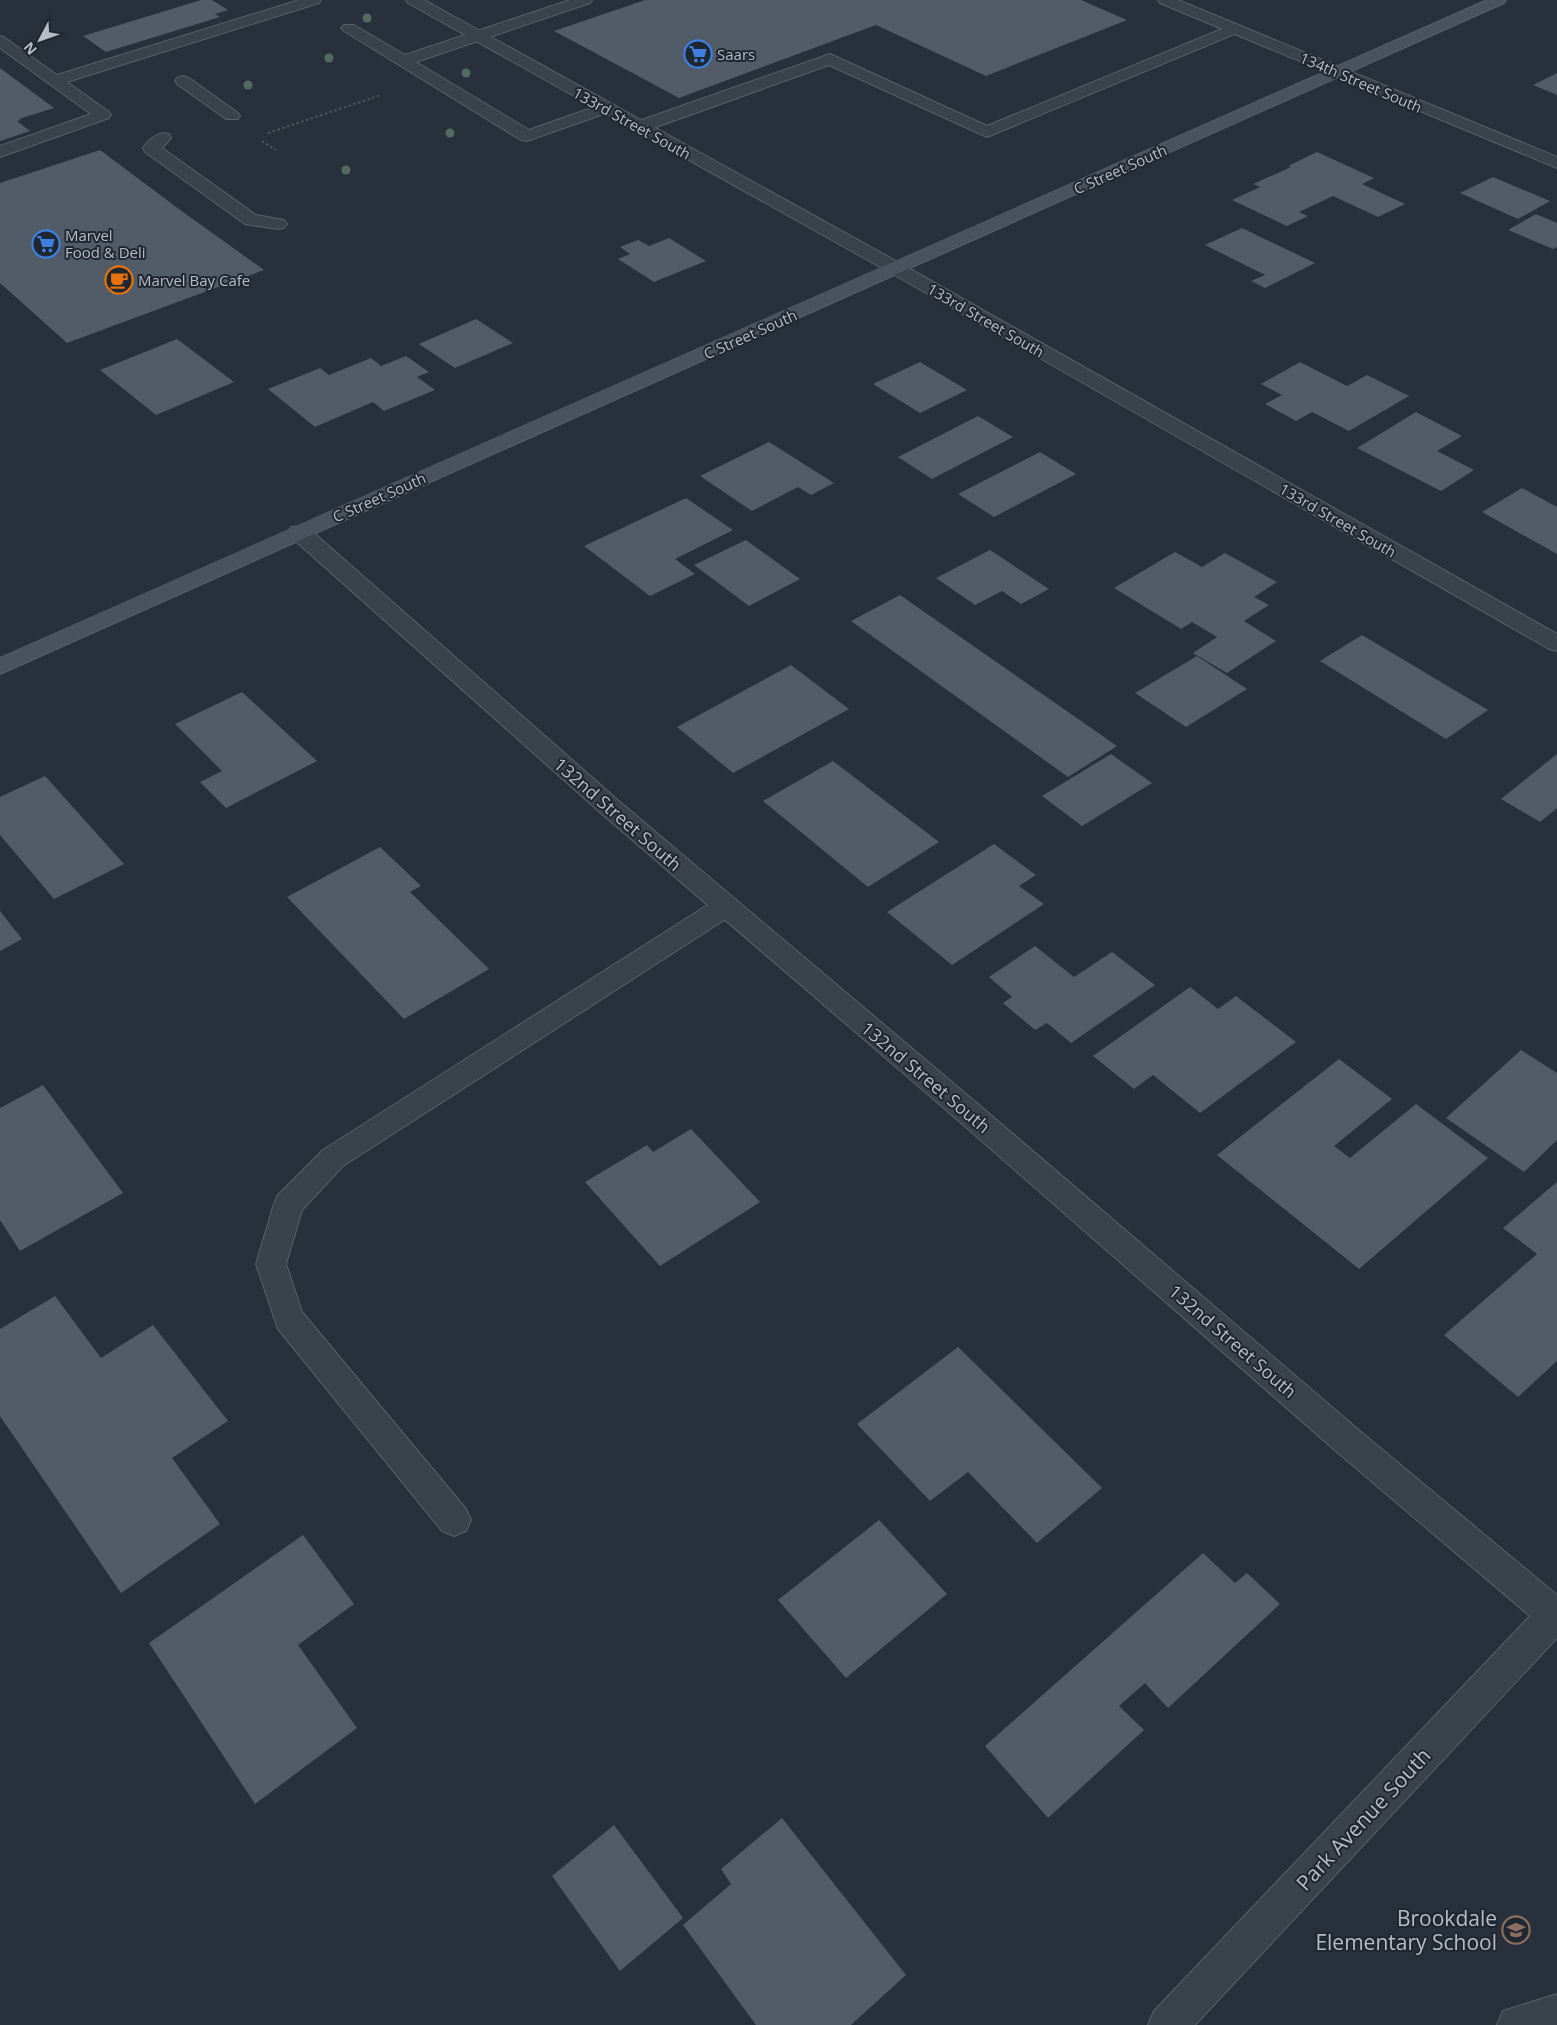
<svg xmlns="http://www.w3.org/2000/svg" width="1557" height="2025" font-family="'Open Sans',sans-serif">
<rect width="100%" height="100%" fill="#27303b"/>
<!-- building -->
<g fill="#525b68">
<polygon points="201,0 212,0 228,10 215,14 220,17 106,52 83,36"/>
<polygon points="645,0 1081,0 1127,20 986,76 876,25 679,98 554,31"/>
<polygon points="0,68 54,108 19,119 21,120 17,121 30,131 0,141"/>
<polygon points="1557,73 1557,95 1533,85"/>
<polygon points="100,150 183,212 264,270 67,343 0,283 0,183"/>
<polygon points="1317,152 1374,178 1362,184 1405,204 1378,217 1333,196 1299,212 1308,216 1287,226 1232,200 1260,187 1253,184 1291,167 1288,166"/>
<polygon points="1493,177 1550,201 1518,219 1460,193"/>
<polygon points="1536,214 1557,223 1557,247 1553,249 1508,230"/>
<polygon points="1242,228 1315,263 1265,288 1251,281 1265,275 1205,245"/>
<polygon points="669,238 706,261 654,282 618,259 630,254 620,247 638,240 649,246"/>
<polygon points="476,319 513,343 455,368 419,344"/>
<polygon points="177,339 234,382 156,415 100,370"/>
<polygon points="406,356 429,372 417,377 435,390 384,411 373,402 315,427 268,389 320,368 329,375 371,358 381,366"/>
<polygon points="920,362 967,390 920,413 873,384"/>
<polygon points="1300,362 1347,386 1367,375 1409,396 1349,431 1312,412 1296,421 1265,404 1282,395 1261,384"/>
<polygon points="1416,412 1462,436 1437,451 1474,470 1441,491 1357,448"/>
<polygon points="978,416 1013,437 932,479 898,457"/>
<polygon points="769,442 834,483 811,495 798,487 752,511 700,476"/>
<polygon points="1040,452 1076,474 994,517 958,494"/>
<polygon points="1522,488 1557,507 1557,554 1482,512"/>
<polygon points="686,498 733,530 675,559 695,574 650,596 584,546"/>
<polygon points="746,540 800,579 749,606 694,565"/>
<polygon points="990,550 1049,589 1021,604 1002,591 975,605 936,578"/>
<polygon points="1175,552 1202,567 1225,553 1277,582 1254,597 1269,605 1244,621 1276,641 1227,673 1193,653 1217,637 1192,622 1181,629 1114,588"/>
<polygon points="900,595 1117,746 1068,777 851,621"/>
<polygon points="1362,635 1488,710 1446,739 1320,661"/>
<polygon points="1197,656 1247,689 1186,727 1135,693"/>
<polygon points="791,665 849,709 733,773 677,727"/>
<polygon points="242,692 317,761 226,808 200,782 222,771 175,724"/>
<polygon points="1111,754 1152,783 1082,826 1042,796"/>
<polygon points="1557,754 1557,808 1540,822 1501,799"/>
<polygon points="833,761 939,842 868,887 763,801"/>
<polygon points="45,776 124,864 54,899 0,835 0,797"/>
<polygon points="994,844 1036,875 1019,886 1044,904 952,965 887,912"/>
<polygon points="380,847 421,886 410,892 489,969 404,1019 287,897"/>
<polygon points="0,911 22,939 0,951"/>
<polygon points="1035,946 1074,977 1112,952 1155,985 1071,1043 1047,1023 1035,1030 1003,1003 1012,997 989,977"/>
<polygon points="1190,987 1218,1009 1236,996 1296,1042 1200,1113 1153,1075 1134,1089 1093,1056"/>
<polygon points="1521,1050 1557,1073 1557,1140 1524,1172 1446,1118"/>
<polygon points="1339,1059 1392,1099 1334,1146 1350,1158 1416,1104 1488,1158 1359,1269 1217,1155"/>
<polygon points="43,1085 123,1193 20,1251 0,1220 0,1108"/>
<polygon points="691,1129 760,1202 660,1266 585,1182 647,1145 653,1152"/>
<polygon points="1557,1182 1557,1361 1518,1397 1444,1335 1537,1254 1503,1228"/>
<polygon points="55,1296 101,1358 153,1325 228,1421 172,1458 220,1524 121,1593 0,1416 0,1329"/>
<polygon points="958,1347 1102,1488 1037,1543 968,1472 930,1501 857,1424"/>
<polygon points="879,1520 947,1594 846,1678 778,1600"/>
<polygon points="303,1535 354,1604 298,1645 357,1728 255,1804 149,1643"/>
<polygon points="1203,1553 1235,1583 1247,1573 1280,1604 1168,1708 1145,1683 1119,1706 1144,1730 1048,1818 985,1746"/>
<polygon points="782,1818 906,1975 851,2025 756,2025 683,1925 731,1884 721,1869"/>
<polygon points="614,1825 683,1918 620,1971 552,1876"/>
</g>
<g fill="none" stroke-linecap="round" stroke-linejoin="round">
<!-- lane casing -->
<g stroke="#586069" stroke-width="2">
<g id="lane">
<polygon points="299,0 321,0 319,3 67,82 109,112 111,115 109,118 0,157 0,146 91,114 0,48 0,36 5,38 57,75"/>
<polygon points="570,0 592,0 590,3 416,62 529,130 600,105 612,105 614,108 612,111 527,141 521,140 344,31 341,28 344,25 354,25 405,55"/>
<polygon points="1234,24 1239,26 1242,29 1239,32 987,137 829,65 645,131 633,131 631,127 633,123 830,54 987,126"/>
<polygon points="183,76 189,78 238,113 240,116 238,119 226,119 177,84 175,81 177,78"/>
<path d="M163 133 169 134 171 138 162 148 256 215 284 220 287 224 284 228 278 229 245 224 145 152 143 148C147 141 155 135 163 133Z"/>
<polygon points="726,897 735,899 739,906 735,913 343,1166 302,1210 286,1264 302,1312 466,1509 471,1520 466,1531 454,1536 442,1531 278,1329 256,1264 274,1204 278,1195 323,1150 717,899"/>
<polygon points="1557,1994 1557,2025 1497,2025 1503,2011"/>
</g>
</g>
<!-- street casing -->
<g stroke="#586069" stroke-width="2">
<g id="street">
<polygon points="406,0 424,0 903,265 1557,634 1557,651 1549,649 891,273 408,3"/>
<polygon points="1158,0 1178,0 1557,157 1557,168 1160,3"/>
<polygon points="299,526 307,527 620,802 972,1099 1361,1432 1557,1595 1557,1638 1195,2025 1148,2025 1154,2011 1530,1616 1337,1452 952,1115 602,814 291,537 288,532 291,527"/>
</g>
</g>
<!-- secondary casing -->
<g stroke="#586069" stroke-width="2">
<path id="secondary" d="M1487 0H1506L1504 3 0 674V658C494 436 991 220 1487 0Z"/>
</g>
<!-- path -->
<g stroke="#49595b" stroke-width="2" stroke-dasharray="2.5 2.5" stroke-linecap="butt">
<polyline points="268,133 381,95"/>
<polyline points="262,141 276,150"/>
</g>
<!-- lane -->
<use href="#lane" fill="#3a424b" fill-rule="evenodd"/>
<!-- street -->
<use href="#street" fill="#3a424b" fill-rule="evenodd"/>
<!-- secondary -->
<use href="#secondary" fill="#49525e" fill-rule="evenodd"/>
</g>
<!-- trees -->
<g fill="#536a60">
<circle cx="367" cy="18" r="4.5"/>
<circle cx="329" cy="58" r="4.5"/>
<circle cx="466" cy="73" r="4.5"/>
<circle cx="248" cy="85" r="4.5"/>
<circle cx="450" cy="133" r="4.5"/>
<circle cx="346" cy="170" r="4.5"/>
</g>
<!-- icons -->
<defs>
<g id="supermarket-ring" transform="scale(1.4375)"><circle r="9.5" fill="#1f2730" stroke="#3f7fe0" stroke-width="1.5"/><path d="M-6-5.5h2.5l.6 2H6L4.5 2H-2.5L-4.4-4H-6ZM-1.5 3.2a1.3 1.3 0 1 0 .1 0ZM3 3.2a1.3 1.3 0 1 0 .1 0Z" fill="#3f7fe0"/></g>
<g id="cafe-ring" transform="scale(1.4375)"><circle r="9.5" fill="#1f2730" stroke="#e8710a" stroke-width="1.5"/><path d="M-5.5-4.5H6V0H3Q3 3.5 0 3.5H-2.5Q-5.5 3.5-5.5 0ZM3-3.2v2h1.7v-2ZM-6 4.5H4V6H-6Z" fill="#e8710a"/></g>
<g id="school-ring" transform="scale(1.4375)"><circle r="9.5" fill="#1f2730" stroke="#8d6e63" stroke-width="1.5"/><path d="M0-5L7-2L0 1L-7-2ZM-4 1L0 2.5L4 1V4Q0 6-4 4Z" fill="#8d6e63"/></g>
</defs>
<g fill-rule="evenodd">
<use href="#supermarket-ring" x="698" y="54"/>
<use href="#supermarket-ring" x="46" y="244"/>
<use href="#cafe-ring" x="119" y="280"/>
<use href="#school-ring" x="1516" y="1930"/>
</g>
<g text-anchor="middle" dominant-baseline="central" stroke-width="4" stroke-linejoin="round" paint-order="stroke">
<!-- far-poi labels -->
<g font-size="15" fill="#b6bdc7" stroke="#1f2730" text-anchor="start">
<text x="717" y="54">Saars</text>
<text x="65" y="235">Marvel<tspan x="65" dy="17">Food &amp; Deli</tspan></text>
<text x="138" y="280">Marvel Bay Cafe</text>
</g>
<!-- far-street labels -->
<g font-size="15" fill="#b6bdc7" stroke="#1f2730">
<text transform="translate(1361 82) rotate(23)">134th Street South</text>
<text transform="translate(632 123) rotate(29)">133rd Street South</text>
<text transform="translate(1120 169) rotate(-24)">C Street South</text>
<text transform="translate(986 320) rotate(30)">133rd Street South</text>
<text transform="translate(750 334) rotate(-24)">C Street South</text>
<text transform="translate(379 497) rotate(-24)">C Street South</text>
<text transform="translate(1338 520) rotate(30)">133rd Street South</text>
</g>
<!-- street labels -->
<g font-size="18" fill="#b6bdc7" stroke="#1f2730">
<text transform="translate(618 814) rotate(41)">132nd Street South</text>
<text transform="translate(926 1077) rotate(40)">132nd Street South</text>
<text transform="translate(1233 1341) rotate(41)">132nd Street South</text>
</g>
<!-- near-street labels -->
<g font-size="21" fill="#b6bdc7" stroke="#1f2730">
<text transform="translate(1363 1819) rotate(-47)">Park Avenue South</text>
</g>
<!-- near-poi labels -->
<g font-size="21" fill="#b6bdc7" stroke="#1f2730" text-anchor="end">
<text x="1497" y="1918">Brookdale<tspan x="1497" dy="24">Elementary School</tspan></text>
</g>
</g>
<!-- north arrow -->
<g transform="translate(40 40) rotate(229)" stroke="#1f2730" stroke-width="4" paint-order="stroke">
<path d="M0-4L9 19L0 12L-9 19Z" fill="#b6bdc7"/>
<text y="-8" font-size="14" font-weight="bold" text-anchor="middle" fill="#b6bdc7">N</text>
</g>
</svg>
